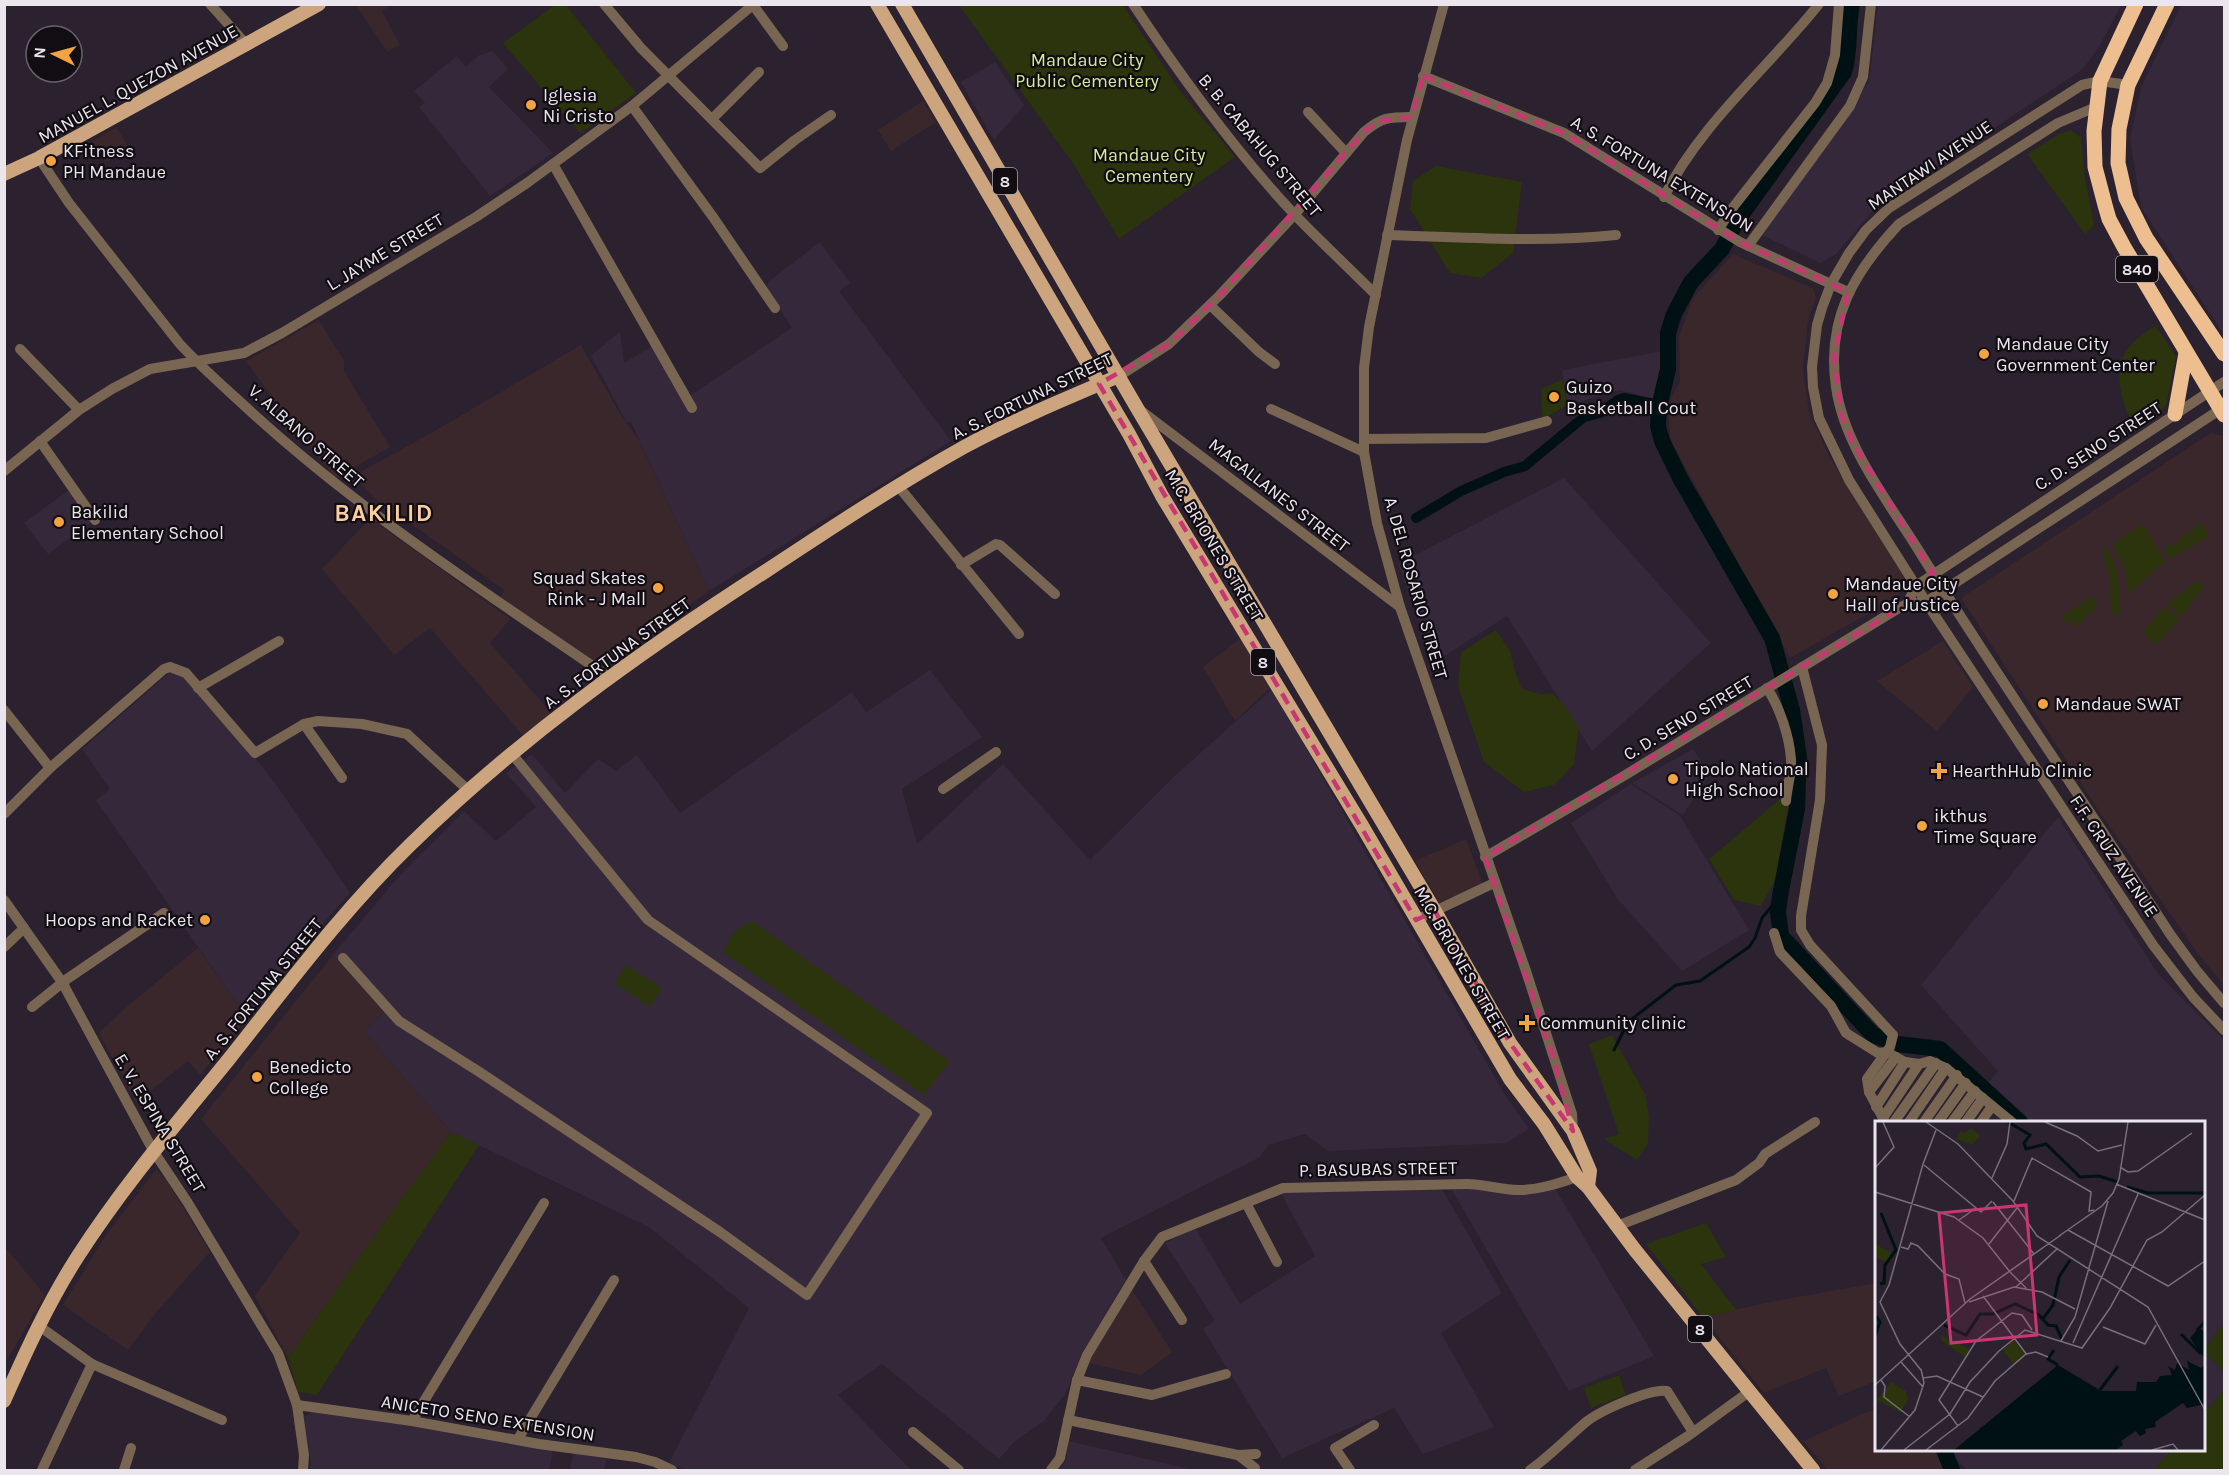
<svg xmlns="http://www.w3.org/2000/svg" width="2229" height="1475" font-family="Karla,sans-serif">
<rect width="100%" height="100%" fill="#2b212f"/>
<!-- commercial -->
<g fill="#3a272b">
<polygon points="356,5 392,5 382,11 400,45 387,52"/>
<polygon points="923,101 936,122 891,151 878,130"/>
<polygon points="117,127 129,149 106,163 92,141"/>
<polygon points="1733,254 1813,288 1816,298 1808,320 1803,369 1809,412 1829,456 1907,582 1906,589 1887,603 1790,658 1671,441 1667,405 1680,382 1679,337 1693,298"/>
<polygon points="319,320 344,361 344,371 390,447 335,478 288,420 246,361"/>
<polygon points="581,345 621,415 639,440 709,591 600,667 500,598 504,590 395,512 390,513 353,476 431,433"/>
<polygon points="2211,433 2224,436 2224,985 2198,954 2103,817 1961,598"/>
<polygon points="370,518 510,619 490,643 554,716 526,739 430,628 394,655 322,569"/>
<polygon points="1241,638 1271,687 1235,721 1203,667"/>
<polygon points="1943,641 1973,687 1937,731 1877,681"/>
<polygon points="1466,839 1483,884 1439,903 1415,861"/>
<polygon points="198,948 247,1018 200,1075 188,1061 136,1102 99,1033 130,1004"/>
<polygon points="333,955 384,1012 364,1031 451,1132 370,1242 288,1358 255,1296 300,1233 201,1119"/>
<polygon points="156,1170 167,1181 210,1252 158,1310 128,1350 63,1305 108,1232"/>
<polygon points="5,1247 45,1295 5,1363"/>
<polygon points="1876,1283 1876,1381 1839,1396 1826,1368 1764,1393 1703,1317 1770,1302"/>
<polygon points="1132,1290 1172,1352 1141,1375 1088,1363"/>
<polygon points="1876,1408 1876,1450 1941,1450 1948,1468 1943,1470 1828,1470 1803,1441"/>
</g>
<!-- built -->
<g fill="#35283b">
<polygon points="1878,5 2121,5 2099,47 2083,69 1877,206 1836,254 1820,263 1762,235 1869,82"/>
<polygon points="2181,5 2224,5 2224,335 2141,207 2130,138 2141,88"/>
<polygon points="493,51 508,69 489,87 553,153 490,196 419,107 425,103 414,91 457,56 466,67 479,55"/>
<polygon points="995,62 1024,105 994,140 961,82"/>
<polygon points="820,242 850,283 839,291 951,441 709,591 631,422 627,423 591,356 620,331 624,363 654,345 685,399 792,328 766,288 768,282"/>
<polygon points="1663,351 1669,369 1654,399 1619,390 1568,405 1562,370"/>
<polygon points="1564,478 1711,643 1592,751 1507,616 1435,662 1398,564"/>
<polygon points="69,490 93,521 48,554 24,523"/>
<polygon points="930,670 982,737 902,789 917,844 1003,764 1090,860 1179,772 1272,689 1505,1095 1529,1129 1506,1143 1328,1151 1305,1134 1268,1145 1260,1157 1101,1238 1126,1280 1082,1353 1065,1394 1044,1421 1016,1440 999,1459 882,1364 838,1395 911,1470 685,1470 669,1463 749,1308 649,1227 451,1132 364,1031 384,1012 333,955 399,876 464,811 496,841 536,807 506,773 532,754 565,793 598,759 616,771 637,755 680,813 852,692 866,712"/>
<polygon points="174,672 180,674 256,759 278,787 350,893 323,923 247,1018 96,800 110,789 82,749 168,674"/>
<polygon points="1693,749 1709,775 1683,815 1632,783"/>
<polygon points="1631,784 1680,816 1749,930 1682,971 1617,898 1571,823"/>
<polygon points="2058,817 2158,974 2224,1040 2224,1323 2204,1350 2204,1122 2028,1122 1987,1084 1998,1071 1921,985"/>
<polygon points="1481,1187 1555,1188 1654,1356 1569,1391 1452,1190"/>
<polygon points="1442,1189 1502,1293 1441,1333 1494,1427 1423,1454 1394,1408 1282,1458 1203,1329 1215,1321 1165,1243 1195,1228 1240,1304 1315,1256 1281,1193"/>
<polygon points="2204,1353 2224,1371 2224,1390 2204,1414"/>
<polygon points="312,1412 418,1426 553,1450 549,1470 310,1470 311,1462 304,1417"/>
<polygon points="1069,1441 1193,1470 1059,1470 1066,1460"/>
<polygon points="1946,1450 2172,1450 2153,1470 1968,1470"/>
<polygon points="573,1453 606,1459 604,1470 570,1470"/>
</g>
<!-- green -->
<g fill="#2b340c">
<polygon points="555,5 566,5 636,93 580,133 503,43"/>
<polygon points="959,5 1123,5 1180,91 1235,157 1119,239 1074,165"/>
<polygon points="2071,130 2081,138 2085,178 2094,225 2085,234 2027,154 2059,134"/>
<polygon points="1436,166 1522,182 1513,253 1481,278 1450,273 1410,209 1413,181"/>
<path d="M2156 326 2176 357 2166 406 2135 429C2121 401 2108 364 2136 340 2142 334 2149 330 2156 326Z"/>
<polygon points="1563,379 1567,405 1542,420 1541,389"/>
<polygon points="2202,523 2210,536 2169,559 2163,549 2171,544 2173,546 2180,541 2179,539"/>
<polygon points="2143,524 2165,561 2127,595 2126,573 2113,544"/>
<path d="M2107 548C2120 568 2120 592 2119 615L2111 613 2110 577 2102 552Z"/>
<polygon points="2197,581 2205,586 2181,617 2167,604"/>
<polygon points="2092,596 2098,608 2086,616 2078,627 2073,621 2064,622 2061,617"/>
<polygon points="2164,607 2179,619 2158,644 2151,640 2149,642 2144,630"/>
<polygon points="1496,630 1510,651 1515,671 1522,689 1541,694 1553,694 1562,702 1579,728 1574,764 1554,785 1524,792 1484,762 1458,686 1461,652"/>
<polygon points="1780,799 1789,801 1775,881 1761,906 1734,900 1709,859"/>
<polygon points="748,922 753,922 950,1061 924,1095 723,952 732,934"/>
<polygon points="626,965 662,988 650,1007 614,983"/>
<polygon points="1612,1035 1646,1096 1649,1117 1648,1143 1637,1160 1604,1139 1619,1134 1589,1044"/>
<polygon points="451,1132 479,1145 317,1395 298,1392 288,1358 370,1242"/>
<polygon points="1706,1223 1726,1257 1701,1264 1736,1310 1703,1317 1646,1244"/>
<polygon points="2224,1323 2224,1371 2204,1353 2204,1350"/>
<polygon points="1619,1375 1626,1395 1591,1408 1584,1388"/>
<polygon points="2224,1390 2224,1470 2153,1470 2172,1450 2204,1450 2204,1414"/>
</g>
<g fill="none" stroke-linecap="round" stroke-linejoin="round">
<!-- stream -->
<polyline stroke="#001114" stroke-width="3" points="1614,1050 1628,1022 1676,985 1700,981 1749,947 1755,938 1762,918 1780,896"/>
<!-- canal -->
<polyline stroke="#001114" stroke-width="10" points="1416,518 1461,491 1504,472 1525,466 1584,417 1600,413 1618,400 1624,398 1659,405"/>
<!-- river -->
<g stroke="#001114" stroke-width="16">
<path d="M1852 4C1847 27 1851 49 1844 72L1737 221 1722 249 1691 282 1674 314 1668 333V369L1659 407 1658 426 1662 441 1680 478 1772 638 1792 710 1799 757 1797 809 1780 896 1778 912 1781 936 1873 1035 1898 1044 1940 1049 2020 1122"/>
<polyline points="1944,1450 1952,1470"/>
</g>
<!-- minor -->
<g stroke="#786653" stroke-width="10">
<polyline points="210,4 247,45"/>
<polyline points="604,4 641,48 760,168 795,140 831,115"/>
<path d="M1133 4C1182 78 1234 150 1295 215 1321 242 1349 268 1376 295"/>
<polyline points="1444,4 1407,140 1369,327 1364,368 1364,452 1377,523 1400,607 1526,971 1572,1114 1573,1130"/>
<polyline points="753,5 783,46"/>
<polyline points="1423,76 1564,133 1740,242 1848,292"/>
<polyline points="2128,85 2100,81 2082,85 1889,208 1866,230 1849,253 1831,284 1822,308 1817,325 1812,367 1813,387 1819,418 1849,480 1926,602 2153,945 2193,997 2224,1030"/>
<polyline points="632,106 713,217 775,308"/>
<path d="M2096 107 2058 123 1899 224C1854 272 1826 319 1836 387 1844 446 1888 501 1919 551 2000 681 2087 806 2170 934L2197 971 2224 1003"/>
<polyline points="1308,112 1346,153"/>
<polyline points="712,119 759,72"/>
<path d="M39 158 69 203 179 343C200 366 224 387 248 409 360 512 485 592 610 678"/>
<polyline points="553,164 692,408"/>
<path d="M1664 197C1699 125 1769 67 1819 4"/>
<polyline points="1718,230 1734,206 1815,103 1827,83 1835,55 1839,4"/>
<path d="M1387 235C1463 237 1541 243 1616 235"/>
<polyline points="1748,246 1850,106 1863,77 1871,4"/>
<polyline points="1210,305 1259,352 1275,364"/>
<polyline points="20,349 79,410"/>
<path d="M1119 376 1169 344 1220 295 1295 214 1364 132C1382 117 1389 117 1412 117"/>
<polyline points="1271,409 1364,452"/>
<polyline points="1140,410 1400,607"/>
<polyline points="1364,439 1486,438 1547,421"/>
<polyline points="40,441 95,520"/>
<polyline points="4,471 79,410 112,389 150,369 244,353 282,333 476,217 527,183 632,106 754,4"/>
<polyline points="899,487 1019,634"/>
<polyline points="961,565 996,544 1000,545 1055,594"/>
<polyline points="1907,604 1916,586 2224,382"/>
<polyline points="1802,667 1822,745 1820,800 1801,916 1801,930 1810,945 1893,1035 1890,1047 1867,1079 1869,1092 1885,1122"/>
<polyline points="198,688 279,641"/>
<path d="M1767 688C1780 708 1789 735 1791 759 1792 772 1787 788 1786 801"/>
<polyline points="4,710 50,768"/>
<polyline points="304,724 342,778"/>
<polyline points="943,789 996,752"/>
<polyline points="4,814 50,768 164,669 170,667 186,673 255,753 304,724 318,721 362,724 407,734 468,790"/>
<polyline points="1485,857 1622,777 1899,608 1907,604 1926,602 2224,407"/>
<polyline points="4,900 62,982 154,1152 188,1203 278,1353 297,1405 304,1455 303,1470"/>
<polyline points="1416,920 1494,883"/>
<polyline points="1774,933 1780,952 1831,1006 1846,1033 1878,1053 1887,1052 1905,1062 1919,1064 1930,1061 1946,1068 2012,1122"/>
<polyline points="4,947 24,928"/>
<polyline points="343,958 399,1021 481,1073 720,1232 807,1295 927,1113 648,920 512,754"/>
<polyline points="32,1007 67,979 164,913"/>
<polyline points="1869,1092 1896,1057"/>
<polyline points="1876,1107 1905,1062"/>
<polyline points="1883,1118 1919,1064"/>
<polyline points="1894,1122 1936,1063"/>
<polyline points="1909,1122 1946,1068"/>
<polyline points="1924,1122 1957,1075"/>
<polyline points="1938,1122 1966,1083"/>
<polyline points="1952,1122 1975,1091"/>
<polyline points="1966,1122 1983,1098"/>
<polyline points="1981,1122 1992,1106"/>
<polyline points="1246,1203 1277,1262"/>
<polyline points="1617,1226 1736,1180 1759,1163 1765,1154 1815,1122"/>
<polyline points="1144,1261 1182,1320"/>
<polyline points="39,1326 92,1364 222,1420"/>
<polyline points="1077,1380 1152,1395 1226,1374"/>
<polyline points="297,1405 412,1421 539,1444 636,1457 655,1462 672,1470"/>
<polyline points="1068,1420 1238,1455 1256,1454"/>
<polyline points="412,1421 544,1203"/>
<polyline points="913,1432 959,1470"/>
<polyline points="518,1439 614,1280"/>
<polyline points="1238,1455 1255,1468"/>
<polyline points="42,1470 92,1364"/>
<polyline points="124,1470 131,1448"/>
<path d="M1051 1470 1060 1458 1077 1380 1087 1355 1144 1261 1162 1237 1283 1188 1467 1184C1485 1184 1504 1191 1522 1190 1542 1189 1559 1183 1577 1177"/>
<polyline points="1350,1470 1335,1448 1374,1425"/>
<path d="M1530 1470C1550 1456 1567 1438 1586 1422 1600 1411 1650 1388 1667 1391L1693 1432"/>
<polyline points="1635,1470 1688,1436 1750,1391"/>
</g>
<!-- major -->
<g stroke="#cca57f" stroke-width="14">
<polyline points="877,4 1129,434 1162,496 1361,824 1510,1079 1544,1124 1577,1177 1588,1187 1635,1250 1813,1470"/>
<polyline points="902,4 1137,408 1435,911 1510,1043 1573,1131 1590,1171 1588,1187"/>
<polyline points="4,174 39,158 319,4"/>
<path d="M4 1401C26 1351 49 1301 78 1256 123 1186 177 1123 229 1059 287 986 343 910 410 845 517 740 640 652 766 571 831 528 896 485 964 447 1014 420 1067 398 1119 376"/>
</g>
<!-- highway -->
<g stroke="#edbf90" stroke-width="15">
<polyline points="2136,4 2100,81 2094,131 2095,167 2105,205 2109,219 2124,247 2224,415"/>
<polyline points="2167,4 2128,85 2119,129 2118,163 2126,198 2146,238 2224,354"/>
<polyline points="2175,414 2186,353"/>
</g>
</g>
<!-- marked area -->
<path fill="none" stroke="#c83771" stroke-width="4.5" stroke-dasharray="12 8" stroke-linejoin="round" d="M1423 76 1564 133 1740 242 1848 292 1834 357 1841 414 1853 443 1933 574 1916 586 1907 604 1485 857 1552 1054 1573 1131 1510 1043 1435 911 1416 920 1099 384 1169 344 1220 295 1364 132 1378 121 1412 117Z"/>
<!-- markers -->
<g fill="#f3a442" stroke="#110d13" stroke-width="2">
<circle cx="531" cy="105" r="6"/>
<circle cx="51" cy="161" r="6"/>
<circle cx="1984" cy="354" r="6"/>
<circle cx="1554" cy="397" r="6"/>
<circle cx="59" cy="522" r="6"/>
<circle cx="658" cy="588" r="6"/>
<circle cx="1833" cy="594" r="6"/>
<circle cx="2043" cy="704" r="6"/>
<path d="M1936 762h6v6h6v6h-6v6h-6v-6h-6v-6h6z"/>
<circle cx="1673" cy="779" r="6"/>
<circle cx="1922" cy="826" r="6"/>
<circle cx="205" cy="920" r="6"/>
<path d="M1524 1014h6v6h6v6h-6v6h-6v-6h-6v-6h6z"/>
<circle cx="257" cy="1077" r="6"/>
</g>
<g text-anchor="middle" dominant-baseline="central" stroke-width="4.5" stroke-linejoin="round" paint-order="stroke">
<!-- shield labels -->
<g fill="#110d13" stroke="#aaa4ac" stroke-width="1.5">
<rect x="993" y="168" width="24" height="26" rx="4.5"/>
<rect x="2116" y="256" width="42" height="26" rx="4.5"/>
<rect x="1251" y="649" width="24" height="26" rx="4.5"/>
<rect x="1688" y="1316" width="24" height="26" rx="4.5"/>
</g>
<g font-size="16" font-weight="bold" fill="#ebe5ee">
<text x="1005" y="181">8</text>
<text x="2137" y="269">840</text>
<text x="1263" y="662">8</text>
<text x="1700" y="1329">8</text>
</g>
<!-- park labels -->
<g font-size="18" fill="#d3eb97" stroke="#110d13">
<text x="1087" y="60">Mandaue City<tspan x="1087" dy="21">Public Cementery</tspan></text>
<text x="1149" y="155">Mandaue City<tspan x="1149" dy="21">Cementery</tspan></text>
</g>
<!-- street labels -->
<g font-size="18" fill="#ebe5ee" stroke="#110d13">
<text transform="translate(138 84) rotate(-29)">MANUEL L. QUEZON AVENUE</text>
<text transform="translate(1260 145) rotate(50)">B. B. CABAHUG STREET</text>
<text transform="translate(1930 165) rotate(-34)">MANTAWI AVENUE</text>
<text transform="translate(1662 174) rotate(31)">A. S. FORTUNA EXTENSION</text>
<text transform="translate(385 252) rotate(-31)">L. JAYME STREET</text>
<text transform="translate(1032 396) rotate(-26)">A. S. FORTUNA STREET</text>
<text transform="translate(306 436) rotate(41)">V. ALBANO STREET</text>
<text transform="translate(2098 446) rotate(-33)">C. D. SENO STREET</text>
<text transform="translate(1279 495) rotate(38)">MAGALLANES STREET</text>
<text transform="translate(1214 545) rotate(59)">M.C. BRIONES STREET</text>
<text transform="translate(1416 588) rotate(74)">A. DEL ROSARIO STREET</text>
<text transform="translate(617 653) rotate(-36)">A. S. FORTUNA STREET</text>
<text transform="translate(1688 718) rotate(-31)">C. D. SENO STREET</text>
<text transform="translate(2114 856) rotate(56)">F.F. CRUZ AVENUE</text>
<text transform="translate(1462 963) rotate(60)">M.C. BRIONES STREET</text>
<text transform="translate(263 989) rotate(-51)">A. S. FORTUNA STREET</text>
<text transform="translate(160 1123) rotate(59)">E. V. ESPINA STREET</text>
<text transform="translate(1378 1169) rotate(-1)">P. BASUBAS STREET</text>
<text transform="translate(488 1418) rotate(9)">ANICETO SENO EXTENSION</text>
</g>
<!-- poi labels -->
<g font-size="18" fill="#ebe5ee" stroke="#110d13" text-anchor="start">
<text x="543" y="95">Iglesia<tspan x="543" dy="21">Ni Cristo</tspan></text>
<text x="63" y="151">KFitness<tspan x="63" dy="21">PH Mandaue</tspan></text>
<text x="1996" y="344">Mandaue City<tspan x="1996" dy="21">Government Center</tspan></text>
<text x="1566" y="387">Guizo<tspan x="1566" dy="21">Basketball Cout</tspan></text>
<text x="71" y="512">Bakilid<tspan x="71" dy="21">Elementary School</tspan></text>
<text x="646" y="578" text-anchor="end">Squad Skates<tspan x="646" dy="21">Rink - J Mall</tspan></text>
<text x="1845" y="584">Mandaue City<tspan x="1845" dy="21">Hall of Justice</tspan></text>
<text x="2055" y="704">Mandaue SWAT</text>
<text x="1685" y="769">Tipolo National<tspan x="1685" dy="21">High School</tspan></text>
<text x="1952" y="771">HearthHub Clinic</text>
<text x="1934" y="816">ikthus<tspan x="1934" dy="21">Time Square</tspan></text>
<text x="193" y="920" text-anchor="end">Hoops and Racket</text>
<text x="1540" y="1023">Community clinic</text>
<text x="269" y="1067">Benedicto<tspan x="269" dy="21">College</tspan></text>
</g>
<!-- district labels -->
<g font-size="24" font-weight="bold" letter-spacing="1.5" fill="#fbce9e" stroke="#110d13">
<text x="384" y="513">BAKILID</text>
</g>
</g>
<!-- overview -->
<g transform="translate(1875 1121)">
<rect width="330" height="330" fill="#2b212f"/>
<path d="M96 7 105 14 98 24 81 18 86 10 90 12ZM0 114 2 124 17 132 12 141 0 136ZM65 214 95 228 90 236 67 220ZM139 219 150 233 138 243 128 229ZM16 261 31 270 33 278 26 291 2 279Z" fill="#2b340c"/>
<path d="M322 209 330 214V238L315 217ZM312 240 326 247 330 243V283L312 287 308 282 280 301 281 306 270 308 271 312 265 315 261 310 246 320 248 324 241 329H79L183 244 226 270H261L262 261H281L285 255 297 254 293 245 300 249 302 242 314 249Z" fill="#001114"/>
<path fill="none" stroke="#001114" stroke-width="3" d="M133 1 155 14 149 22 151 28 171 23 205 56 224 55 243 61M252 66 273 72H330M5 163 9 162 10 144 21 129 6 92M167 199 178 184 184 156 195 139M330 201 323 208 330 213M69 204 91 214 105 193H118L140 183 164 194 173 204 181 205 187 218M306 213 326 233M0 215 5 201 1 195M179 229 173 238 183 244M225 269 243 245M245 296 316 268M105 308 174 302 330 252M138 329 175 303 264 275M141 329 176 305 312 262M143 329 177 306 264 277M146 329 178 307 330 256M149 329 179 308 266 279M151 329 180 310 313 265M154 329 180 311 266 281M157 329 181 312 246 289M160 329 182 314 314 266M162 329 183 315 267 283M165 329 184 316 315 267M168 329 185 318 270 284M171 329 186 319 330 264M173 329 199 315M176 329 255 294M179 329 280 285M182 329 310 273M184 329 274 290M187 329 310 275M190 329 274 292M193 329 318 273M197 329 275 294M200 329 319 274M204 329 278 295M208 329 235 317 246 319"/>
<path fill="none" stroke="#786f7b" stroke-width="1.5" d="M51 1 83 23 138 80 162 115 273 186 330 289M170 1 202 15 223 30 247 24M49 44 106 91 117 80M245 46 253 51 263 50 317 12M0 47 19 26 8 1M117 57 132 23 135 1M241 63 330 99M0 71 79 96 108 117 135 151M139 80 157 37 216 71 214 90 219 89M118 81 159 133M84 99 101 87M193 109 293 165 330 140M184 115 227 85 238 72 244 58 253 1M114 123 142 87M26 126 33 128 36 122 43 125 70 153 84 158 90 182M135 151 151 167M141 166 183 127M108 175 152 234M94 181 139 166 167 171 200 188M228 206 270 223 281 204M186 220 200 196 233 80M198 222 263 73M26 241 48 266M46 249 25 223 5 181 14 164 48 43 61 9M48 257 62 255 108 276M6 259 10 265 9 276 35 296M0 264 95 178 186 114M83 305 64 279 101 220 137 192 147 194 157 209M6 329 40 289 49 262 46 248M29 329 75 293 95 261 124 230 150 209 207 227 235 187 272 119 287 111 330 74M51 329 93 297 120 260 151 233 161 231 173 236M277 329 298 323 303 329"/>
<path fill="#c83771" fill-opacity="0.15" stroke="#c83771" stroke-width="3" d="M151 84 162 214 76 222 64 92Z"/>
<rect width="330" height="330" fill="none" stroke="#ebe5ee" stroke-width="3"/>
</g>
<!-- border -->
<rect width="2229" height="1475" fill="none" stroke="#ebe5ee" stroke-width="12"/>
<!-- north arrow -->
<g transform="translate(54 54) rotate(275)"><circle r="28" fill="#110d13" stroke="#68636b" stroke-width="1.5"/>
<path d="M0-4.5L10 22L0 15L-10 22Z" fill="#f3a442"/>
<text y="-9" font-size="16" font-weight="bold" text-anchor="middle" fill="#ebe5ee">N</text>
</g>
</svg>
